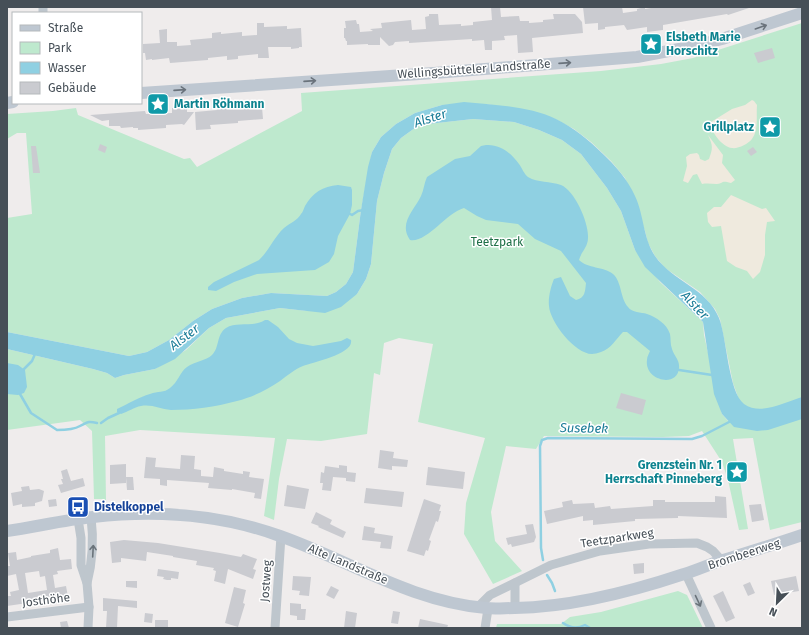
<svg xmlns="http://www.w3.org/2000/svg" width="809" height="635" font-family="'Fira Sans',sans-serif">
<rect width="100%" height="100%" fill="#efecec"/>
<!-- green -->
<g fill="#bee9ce">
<polygon points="802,23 802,522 770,530 753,438 733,439 748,529 739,530 728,480 722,462 702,431 689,436 663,437 544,436 536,449 506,446 491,512 495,541 522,571 493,584 464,534 466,503 485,438 418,422 433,344 399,338 384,343 380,375 374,373 367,434 321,441 287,439 279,479 274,520 264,516 275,438 140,430 105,436 106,501 101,499 94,499 92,431 80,420 7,430 7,349 93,369 107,373 115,378 124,375 155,369 186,350 209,328 226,318 280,308 308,311 357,294 366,279 371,264 377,201 384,173 392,149 401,138 419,125 473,119 514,122 539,130 562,140 581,154 607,188 621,211 635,250 660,282 703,322 704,335 722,414 729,422 738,397 733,383 720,319 715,309 700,292 665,268 655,256 648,243 645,231 625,178 611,161 591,142 574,129 555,119 534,112 486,104 442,105 415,113 396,124 381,137 372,152 361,210 353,272 346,284 336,292 327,296 271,293 242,298 212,309 193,321 169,340 147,352 129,356 7,332 7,218 32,214 26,133 17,133 7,139 7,114 53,111 76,108 78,115 184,159 190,158 197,167 302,111 301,93 601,71 661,64 693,58"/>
<polygon points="678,591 687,595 703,628 496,628 497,624 561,624 570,617 601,612"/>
</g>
<!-- sand -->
<g fill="#efeade">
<path d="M752 100 754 101 757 105C756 115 759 130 752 139 748 144 738 149 732 148 722 147 710 131 711 122L732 109 745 105Z"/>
<path d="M708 135 723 155 722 163 735 180 731 183C721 180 724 183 717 184 712 184 708 183 702 184L697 174 693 175 688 183 683 181 687 166 686 157 690 154 697 153 699 155 700 159 705 161 709 159C713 148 713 146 708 135Z"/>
<polygon points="731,195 762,209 766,208 775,221 767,222 765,235 765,255 760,272 753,279 747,271 736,267 727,261 721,226 712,227 708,222 707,213 714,207 721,207"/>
</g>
<!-- water -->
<g fill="#8fd0e2">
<path d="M464 102C494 105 529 106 556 119 574 128 589 140 602 153 615 165 628 180 635 196 644 215 643 238 655 256 672 281 707 288 719 318 727 338 728 391 744 404 761 416 785 402 802 397V419L768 430 757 431 734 427 722 414 714 394 703 322 645 267 635 250 621 211 607 188 581 154 562 140 539 130 514 122 473 119 419 125 401 138 392 149 384 173 377 201 371 264 366 279 357 294 341 307 325 313 280 308 226 318 209 328 175 359 155 369 124 375 115 378 107 373 93 369 7 349V332L129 356 147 352 169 340 193 321 212 309 242 298 271 293 327 296 336 292 346 284 353 272 361 210 368 167 372 152 381 137 396 124 415 113 442 105Z"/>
<path d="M486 145C500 144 511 153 519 164 522 168 524 174 528 177 538 183 550 181 561 185 575 191 589 223 588 238 588 247 581 252 579 260 588 269 603 266 613 274 622 282 620 298 628 307 632 313 641 312 647 314 656 317 667 324 670 334 671 339 670 344 672 349 674 356 680 360 679 368 678 388 644 381 647 360 647 356 649 354 650 351L627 332H623C616 339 611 349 601 352 598 353 594 354 592 354 575 354 550 322 549 306 548 298 551 286 554 279L561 277 570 296 576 300C585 298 585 292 586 283L561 251 535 239 518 224 486 220 477 216 464 208C446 213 427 243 410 240 398 223 415 209 421 196 424 190 424 183 427 177L455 159 470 156 481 146Z"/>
<path d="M338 185 351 187 352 190V205L350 214 338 236 334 254 329 262 315 270 257 274 234 282 216 291 208 290V287L214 282 259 260C269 251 274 237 284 228 290 223 298 220 301 214 303 212 304 208 305 206 312 193 323 186 338 185Z"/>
<path d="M265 320H268L278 327 289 339 297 343 313 346 319 345 341 341 347 338 351 340C354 354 313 362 303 366 295 369 288 375 280 381 267 390 253 397 237 401 215 407 193 410 171 410 160 409 152 404 141 406 134 407 128 412 121 414L117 412V409C128 404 139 397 150 394 158 391 164 393 170 388 178 382 180 372 187 367 195 361 206 361 212 355 220 347 216 335 226 328 237 321 253 328 265 320Z"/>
<polygon points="7,363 18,365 25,370 27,387 24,393 18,395 7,394"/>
</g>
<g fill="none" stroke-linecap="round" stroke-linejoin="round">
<!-- stream -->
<g stroke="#8fd0e2" stroke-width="2.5">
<polyline points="350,214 352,215 358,211 364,210"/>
<polyline points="24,369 32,361 35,354"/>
<polyline points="679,370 712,375"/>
<path d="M20 394 31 413 57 430C63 430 75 429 80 426 88 422 88 421 97 423"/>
<polyline points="101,423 108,418 119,413"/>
<polyline points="543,560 541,548 540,446 542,440 548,438 692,439 702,436 731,421"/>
<polyline points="547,575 552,583 555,591"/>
<path d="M563 623C570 628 577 629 585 625L590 628"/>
</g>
</g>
<!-- building -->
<g fill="#cacbd0" fill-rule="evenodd">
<polygon points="491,7 500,7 501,17 519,16 520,21 529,21 529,23 543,22 543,20 554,19 553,14 575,14 582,22 583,33 532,38 533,52 518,53 517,35 504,36 505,40 492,41 492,50 485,50 484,40 472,41 472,39 409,43 409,41 395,42 393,45 389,46 380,37 380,45 368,45 368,44 347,45 347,41 346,41 345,38 344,38 344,28 346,28 345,21 356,20 357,24 359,24 360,32 373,31 370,29 382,28 381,23 411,20 412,30 426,29 425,17 429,16 429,14 438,14 439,25 461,24 461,26 473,25 473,22 492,20"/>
<polygon points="583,7 622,7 623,13 637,11 637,9 645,7 645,9 657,7 749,7 749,8 728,15 727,14 663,25 663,30 647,32 647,27 627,30 624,25 605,27 605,29 598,30 598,23 585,24"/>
<polygon points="257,23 264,23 264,27 287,26 287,29 301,28 302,47 299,47 299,48 291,49 291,47 268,47 269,58 258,58 258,54 238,56 238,59 227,60 227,56 208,58 208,60 170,63 169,58 152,60 152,59 146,60 145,53 143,53 143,44 160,43 159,30 167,29 167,42 177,42 177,46 191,45 190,40 212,38 212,33 221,32 221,34 242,32 242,36 257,35"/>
<polygon points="772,48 775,58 758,63 754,53"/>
<polygon points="237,105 237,109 254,107 262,107 263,119 238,121 238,123 210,125 211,129 196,130 195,112 217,110 217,106"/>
<polygon points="183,107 183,109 187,109 187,112 194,112 184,125 182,124 166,125 166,128 138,130 138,128 133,128 133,127 121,128 120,126 109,126 109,120 102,121 90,115 145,111 146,114 172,113 172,108"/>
<polygon points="100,144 107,147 105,153 98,150"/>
<polygon points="31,146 36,146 40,173 33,173"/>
<polygon points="753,147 757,152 751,156 747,151"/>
<polygon points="621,393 646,400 642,415 616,408"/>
<polygon points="380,450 394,452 393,458 408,460 407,467 392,466 392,470 378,468"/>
<polygon points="181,455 195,456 194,469 201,470 201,476 213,477 214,467 224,469 224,471 243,474 243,471 250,472 249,477 264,479 261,499 254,498 255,493 232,489 232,490 208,488 209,483 167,480 167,486 160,485 160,479 144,478 146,457 156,458 155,467 180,469"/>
<polygon points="126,464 126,483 110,484 110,465"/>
<polygon points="339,465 347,466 347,472 356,473 355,482 346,481 346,478 333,477 331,491 322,490 323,483 320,483 321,472 324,473 325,466 339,468"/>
<polygon points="428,467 465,472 463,489 426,485"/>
<polygon points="67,469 71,481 83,478 85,486 61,493 58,485 63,484 61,479 63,479 61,471"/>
<polygon points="126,477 133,477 134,490 127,490"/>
<polygon points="287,485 309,489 305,509 284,506"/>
<polygon points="29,486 30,490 39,489 44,491 42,501 35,503 35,506 22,507 22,504 13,506 11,493 22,491 21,487"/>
<polygon points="366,488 404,492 402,507 364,503"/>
<polygon points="715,496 726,497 727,518 678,516 678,518 635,519 635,521 593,525 593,520 583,521 583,516 547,524 544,511 563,507 562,502 572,500 573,504 594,503 595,508 610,506 611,509 653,506 653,500 665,500 665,502 715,502"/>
<polygon points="56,499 57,506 49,507 48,500"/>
<polygon points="424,499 441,505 439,511 441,511 438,522 436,521 429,540 431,541 428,551 426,550 424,556 407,551"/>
<polygon points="761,504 764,520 752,522 749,505"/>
<polygon points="316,512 332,520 330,524 346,532 343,538 318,527 319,526 311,523"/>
<polygon points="533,524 536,537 534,542 512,547 511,544 508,545 506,538 527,534 525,525"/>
<polygon points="364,526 375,528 374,533 393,536 391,549 380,548 381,542 362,540"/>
<polygon points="124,540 158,543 220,553 241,557 243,554 257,559 253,569 256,570 253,579 228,569 225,584 214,581 216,571 213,570 214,568 196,565 197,561 173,557 173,556 147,552 146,561 121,558 121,562 112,563 110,542"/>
<path d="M58 548 60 560 71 559 72 569 57 571 58 574 53 575 55 588 66 586 68 597 7 606V596H11L10 592 19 590 16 574 7 576V566H10L8 553 16 552 17 560 31 557V556L50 553V550ZM39 571 40 577 45 576 47 590 28 593 25 573Z"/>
<polygon points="644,563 644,573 634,574 633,564"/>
<polygon points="158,569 179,572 178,579 171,578 171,580 167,580 163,579 164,577 157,576"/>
<polygon points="293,576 311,577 309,596 299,595 300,591 292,590"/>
<polygon points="796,576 799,591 774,595 771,581"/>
<polygon points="126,581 137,581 137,588 126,587"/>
<polygon points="750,582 755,593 748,596 743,585"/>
<polygon points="331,586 339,590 334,599 326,595"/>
<polygon points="234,587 246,590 243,603 245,604 238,627 225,623"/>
<polygon points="723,591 735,618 726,622 713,596"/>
<polygon points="103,598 137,601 137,608 118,606 117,628 106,628 107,611 103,611"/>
<polygon points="290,603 301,604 301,609 306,609 305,620 297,620 297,616 290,615"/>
<polygon points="346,611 357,613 355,628 344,628"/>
<polygon points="393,611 400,612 398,624 391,623"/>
<polygon points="145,613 153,614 152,623 144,622"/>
<polygon points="420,619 448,625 447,628 418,628"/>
<rect x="155" y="620" width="13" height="8"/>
<polygon points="67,621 69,628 61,628 60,622"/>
</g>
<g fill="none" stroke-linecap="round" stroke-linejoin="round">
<!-- street -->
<g stroke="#bec6cd" stroke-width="9">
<polyline points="43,7 43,13"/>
<polyline points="78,519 81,538 81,565 87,583 89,607 88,628"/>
<polyline points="686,574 711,628"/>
<path d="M87 583C93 560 94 541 91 517"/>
<polyline points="478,607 490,595 551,565 600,551 649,544 697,543 707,547 713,551 722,561"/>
<polyline points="515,608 515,583"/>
<polyline points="7,617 89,607"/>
<polyline points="275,628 281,536"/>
<polyline points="485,628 488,609"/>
</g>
<!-- secondary -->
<g stroke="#bec7d1" stroke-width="12">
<polyline points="141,93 434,73 637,57 695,46 722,39 802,13"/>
<polyline points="7,103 13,102"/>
<path d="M7 531C35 527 64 520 93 517 156 510 220 514 280 536 348 560 412 602 486 608 495 609 505 608 515 608 572 607 630 592 684 574 698 570 710 564 723 560 749 552 776 544 802 535"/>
</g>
</g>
<!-- one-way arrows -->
<defs><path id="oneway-shaft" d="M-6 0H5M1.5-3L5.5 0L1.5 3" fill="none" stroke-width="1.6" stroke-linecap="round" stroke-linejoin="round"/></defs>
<g stroke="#6a737c">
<use href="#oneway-shaft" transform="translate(761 27) rotate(-19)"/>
<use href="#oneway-shaft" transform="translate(565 63) rotate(-4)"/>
<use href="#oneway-shaft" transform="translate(310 81) rotate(-4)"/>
<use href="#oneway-shaft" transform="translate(180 90) rotate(-4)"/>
</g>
<g stroke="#6a737a">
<use href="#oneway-shaft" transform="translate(93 551) rotate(-87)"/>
<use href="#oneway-shaft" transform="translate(698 601) rotate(65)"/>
</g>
<!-- icons -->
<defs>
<g id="sight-square" transform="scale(1.15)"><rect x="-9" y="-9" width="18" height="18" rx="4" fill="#0f9aa8" stroke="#fff"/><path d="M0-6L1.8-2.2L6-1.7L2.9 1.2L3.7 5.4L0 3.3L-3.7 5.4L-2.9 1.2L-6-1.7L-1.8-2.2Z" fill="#fff"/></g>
<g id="bus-square" transform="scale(1.15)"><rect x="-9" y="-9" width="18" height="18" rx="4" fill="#1a4fb4" stroke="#fff"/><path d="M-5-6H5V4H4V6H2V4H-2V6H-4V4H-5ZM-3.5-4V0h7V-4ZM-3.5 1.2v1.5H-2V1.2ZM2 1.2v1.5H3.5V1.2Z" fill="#fff"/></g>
</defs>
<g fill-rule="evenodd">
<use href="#sight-square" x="651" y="44"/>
<use href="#sight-square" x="158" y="104"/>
<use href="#sight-square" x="770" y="127"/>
<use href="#sight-square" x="737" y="472"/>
<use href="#bus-square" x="78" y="507"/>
</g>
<g text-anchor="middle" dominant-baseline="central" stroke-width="3" stroke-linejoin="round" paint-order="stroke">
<!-- culture labels -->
<g font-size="12" font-weight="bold" fill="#0d838f" stroke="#fff" text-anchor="start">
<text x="666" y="37">Elsbeth Marie<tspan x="666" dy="14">Horschitz</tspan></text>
<text x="174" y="104">Martin Röhmann</text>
<text x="754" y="127" text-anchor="end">Grillplatz</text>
<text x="722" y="465" text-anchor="end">Grenzstein Nr. 1<tspan x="722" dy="14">Herrschaft Pinneberg</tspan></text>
</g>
<!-- street labels -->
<g font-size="12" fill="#464f57" stroke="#fff">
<text transform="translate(474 69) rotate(-4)">Wellingsbütteler Landstraße</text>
<text transform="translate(617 538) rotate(-9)">Teetzparkweg</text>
<text transform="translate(744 554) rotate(-18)">Brombeerweg</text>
<text transform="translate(348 564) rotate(23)">Alte Landstraße</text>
<text transform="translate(266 581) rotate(-86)">Jostweg</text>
<text transform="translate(46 600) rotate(-7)">Josthöhe</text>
</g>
<!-- park labels -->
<g font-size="12" fill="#1f7048" stroke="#fff">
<text x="497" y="242">Teetzpark</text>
</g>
<!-- transit labels -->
<g font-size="12" font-weight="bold" fill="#164399" stroke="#fff" text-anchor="start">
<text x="94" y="507">Distelkoppel</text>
</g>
<!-- water labels -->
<g font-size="13" font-style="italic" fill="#1a7c97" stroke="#fff">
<text transform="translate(430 118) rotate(-18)">Alster</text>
<text transform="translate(695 305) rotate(47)">Alster</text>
<text transform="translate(184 337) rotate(-37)">Alster</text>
<text transform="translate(584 428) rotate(1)">Susebek</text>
</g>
</g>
<!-- border -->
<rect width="809" height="635" fill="none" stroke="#464f57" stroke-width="16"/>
<!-- legend -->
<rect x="12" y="12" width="130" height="92" fill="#ffffff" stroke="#b5b9bc"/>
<rect x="20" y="25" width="20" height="6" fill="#bec7d1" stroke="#b5b9bc"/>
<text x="48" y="32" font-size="12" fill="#464f57">Straße</text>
<rect x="20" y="42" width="20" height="12" fill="#bee9ce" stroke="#b5b9bc"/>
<text x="48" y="52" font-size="12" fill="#464f57">Park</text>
<rect x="20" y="62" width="20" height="12" fill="#8fd0e2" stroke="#b5b9bc"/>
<text x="48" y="72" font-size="12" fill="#464f57">Wasser</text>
<rect x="20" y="82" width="20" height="12" fill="#cacbd0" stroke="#b5b9bc"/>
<text x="48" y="92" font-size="12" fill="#464f57">Gebäude</text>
<!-- north arrow -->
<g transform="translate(777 603) rotate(204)" stroke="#ffffff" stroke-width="3" paint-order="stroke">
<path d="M0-3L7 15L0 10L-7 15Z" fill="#464f57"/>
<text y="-6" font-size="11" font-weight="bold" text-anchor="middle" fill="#464f57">N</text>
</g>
</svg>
